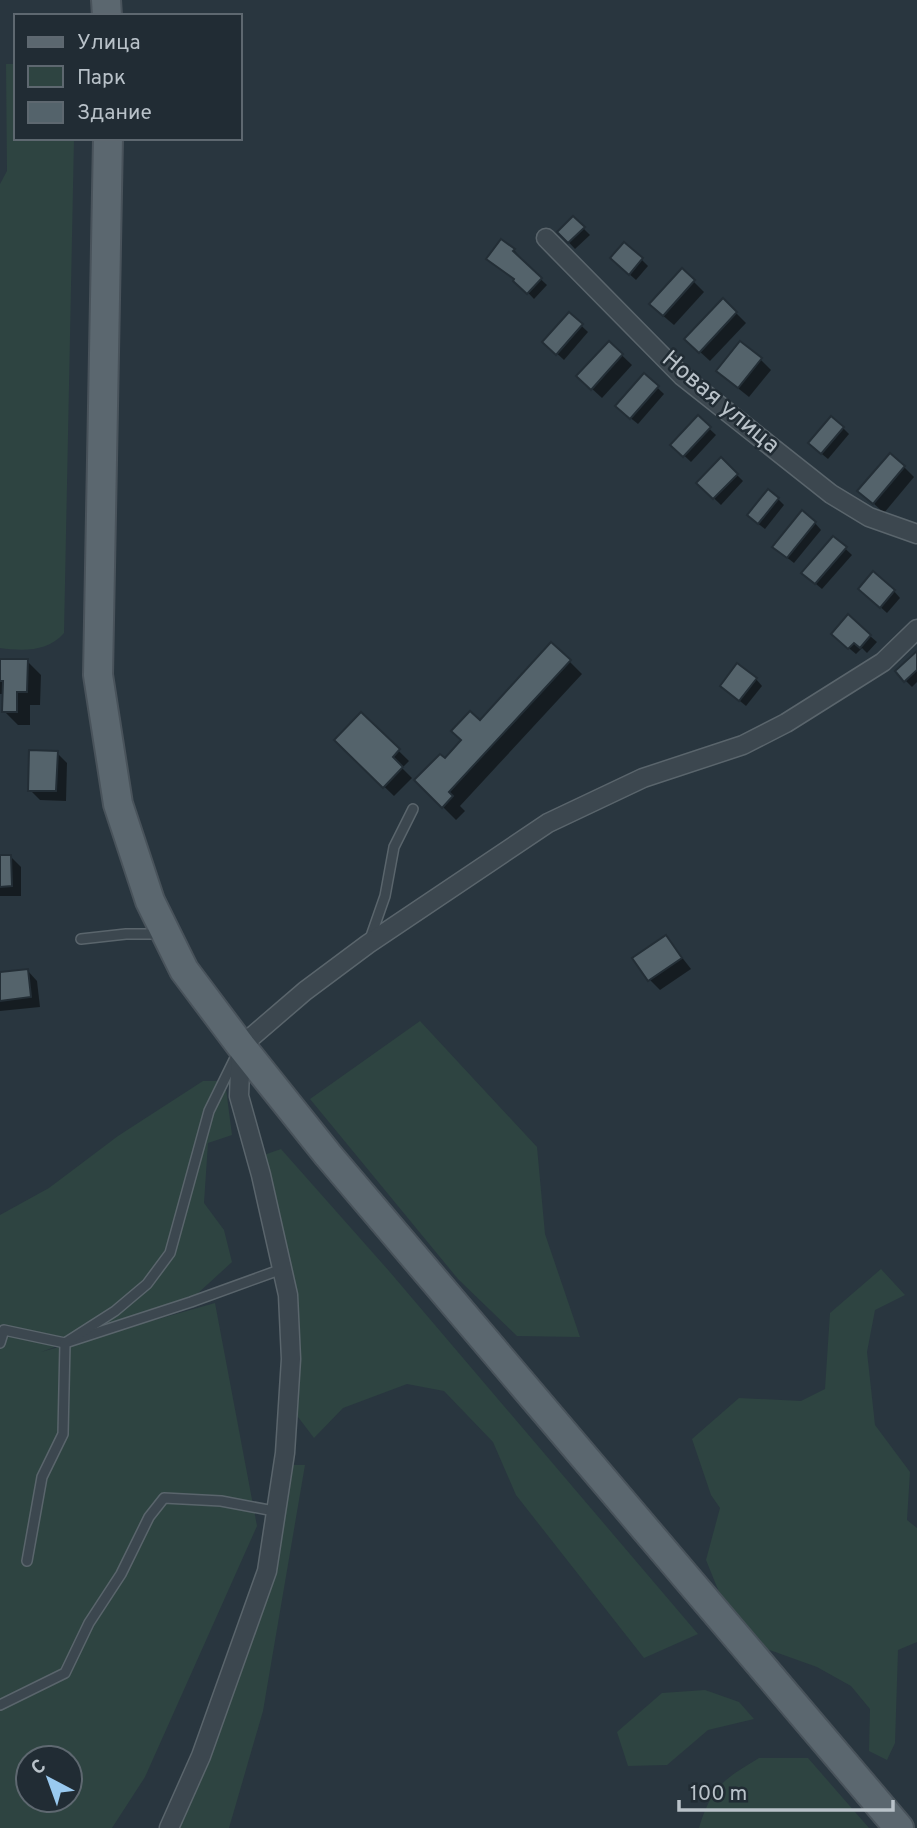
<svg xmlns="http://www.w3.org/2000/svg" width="917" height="1828" font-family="Overpass,sans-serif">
<rect width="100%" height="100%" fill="#29363f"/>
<!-- green -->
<g fill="#2e4441" fill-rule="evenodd">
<path d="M6 64H16V138H74L64 633C48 652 23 651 0 648V184L7 171Z"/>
<polygon points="420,1021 537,1147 545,1234 580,1337 517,1336 458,1279 310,1099"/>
<path d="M203 1081H225L232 1135 208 1143 204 1203 224 1230 232 1262 196 1295 41 1352 215 1303 257 1526 145 1777 112 1828H0V1215L49 1188 118 1136ZM28 1758H70V1800H28Z"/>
<polygon points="281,1149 389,1271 698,1634 644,1658 516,1495 493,1442 444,1391 407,1384 343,1408 314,1438 285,1400 286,1259 264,1155"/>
<polygon points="881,1269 905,1295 875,1310 867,1352 875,1425 910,1472 907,1520 917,1528 917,1642 898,1650 895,1743 887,1760 869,1751 870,1709 851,1686 817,1667 764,1648 721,1597 706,1560 720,1508 711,1495 692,1439 739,1398 801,1401 825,1389 830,1313"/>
<polygon points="290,1465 305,1465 263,1711 229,1828 177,1828 232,1680"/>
<polygon points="705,1690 739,1702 754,1719 708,1730 667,1765 628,1766 617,1732 662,1693"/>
<path d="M759 1758H808L869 1828H699C712 1786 723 1780 759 1758Z"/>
</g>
<!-- shadow -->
<g fill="#0007">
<polygon points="573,218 590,235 575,249 559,232"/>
<polygon points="502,241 514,250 520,257 519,259 547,285 534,299 516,280 495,265"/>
<polygon points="642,260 648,266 636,280 619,265"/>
<polygon points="682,270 704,292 674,325 661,314"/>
<polygon points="723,300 746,323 710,361 686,339"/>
<polygon points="569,314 588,332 564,360 551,348"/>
<polygon points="609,343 632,365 602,398 589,386"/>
<polygon points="761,360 771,370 749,397 729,381"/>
<polygon points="644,375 664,394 638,424 623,412"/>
<polygon points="698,418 716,435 691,462 673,445"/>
<polygon points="843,428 849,434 828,459 817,450"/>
<polygon points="721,459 743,481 721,505 698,483"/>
<polygon points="904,467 914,477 884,513 860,491"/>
<polygon points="778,499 784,505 765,529 756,522"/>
<polygon points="815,523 821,530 794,563 781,553"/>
<polygon points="834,538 852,555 822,589 810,579"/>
<polygon points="894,591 900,598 887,613 867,595"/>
<polygon points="870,636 877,642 867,653 862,648 856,654 839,640"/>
<polygon points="0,661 27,661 41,675 40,705 30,705 30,725 18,725 4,711 4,694 0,694"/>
<polygon points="569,661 582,674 460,806 465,811 456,820 416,780 445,761 480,723"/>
<polygon points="917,663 917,682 912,687 897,672"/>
<polygon points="756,679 762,686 746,706 729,692"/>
<polygon points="361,714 409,761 402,768 412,778 394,796 336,740"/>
<polygon points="57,753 67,763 66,801 40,800 30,790"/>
<polygon points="0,857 11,857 21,867 21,896 0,896"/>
<polygon points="666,937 691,969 660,990 650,980"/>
<polygon points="27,970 37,981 40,1007 0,1011 0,973"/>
</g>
<!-- building -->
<g fill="#54636b" stroke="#232e36" stroke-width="2">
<polygon points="573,216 585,227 568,243 557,232"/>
<polygon points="501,239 515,249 513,251 542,278 527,294 513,281 514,279 486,259"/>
<polygon points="624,242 643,258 629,275 610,258"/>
<polygon points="682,268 695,280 663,316 649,304"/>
<polygon points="723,298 737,312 699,353 684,339"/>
<polygon points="569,312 583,324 556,355 542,342"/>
<polygon points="609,341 623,354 591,390 576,376"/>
<polygon points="740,341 762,358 738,388 716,371"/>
<polygon points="644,373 659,386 630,419 615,406"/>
<polygon points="698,415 711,427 683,457 670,445"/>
<polygon points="831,416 844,427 821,454 808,443"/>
<polygon points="890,453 905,466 873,504 857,491"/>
<polygon points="721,457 738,474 713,499 696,483"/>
<polygon points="768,489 779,498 758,524 747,515"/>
<polygon points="802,510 816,522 787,558 772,547"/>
<polygon points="833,536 847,547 815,584 801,573"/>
<polygon points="873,571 895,590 880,608 858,589"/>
<polygon points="848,614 871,635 860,648 854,643 848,649 831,634"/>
<polygon points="551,642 571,660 449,792 453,796 442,808 414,780 440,754 445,758 461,740 451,731 470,711 480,720"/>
<polygon points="917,651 917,670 904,682 895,671"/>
<polygon points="0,659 28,659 27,692 17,692 17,712 2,712 3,681 0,681"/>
<polygon points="737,663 757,678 739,701 720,686"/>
<polygon points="361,712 400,749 393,757 403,767 383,788 334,740"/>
<polygon points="29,750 58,751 56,791 28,791"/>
<polygon points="0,855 11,855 12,886 0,887"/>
<polygon points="666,935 682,958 648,981 632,958"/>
<polygon points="28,969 31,997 0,1001 0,972"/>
</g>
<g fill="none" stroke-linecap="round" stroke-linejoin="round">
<!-- lane casing -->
<g stroke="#5a656c" stroke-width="12">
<g id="lane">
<polyline points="81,939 126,934 161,934"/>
<polyline points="370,939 385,896 394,847 413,809"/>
<polyline points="0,1343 4,1330 65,1343 191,1302 282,1269"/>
<polyline points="27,1561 42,1477 63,1434 65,1343 115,1311 147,1284 170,1253 209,1111 237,1054"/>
<polyline points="0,1705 65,1673 89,1623 121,1574 149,1517 164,1498 221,1501 274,1511"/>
</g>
</g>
<!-- street casing -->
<g stroke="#5a656c" stroke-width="21">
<g id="street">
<polyline points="546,238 682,376 831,494 869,517 917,534"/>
<polyline points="169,1828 201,1756 267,1571 285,1453 291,1359 288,1295 261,1175 239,1096 241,1046 305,991 368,944 548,823 643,778 743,745 786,723 883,662 917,629"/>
</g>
</g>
<!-- primary casing -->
<g stroke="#49535b" stroke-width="32">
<g id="primary">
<polyline points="106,0 107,16"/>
<polyline points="108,138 98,675 118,804 150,901 184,970 241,1046 328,1155 899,1828"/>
</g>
</g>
<!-- lane -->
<use href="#lane" stroke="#3c474f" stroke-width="9"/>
<!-- street -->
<use href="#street" stroke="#3c474f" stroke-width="18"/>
<!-- primary -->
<use href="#primary" stroke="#5b676f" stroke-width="28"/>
</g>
<g text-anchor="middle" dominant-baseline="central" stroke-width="5" stroke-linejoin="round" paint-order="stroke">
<!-- street labels -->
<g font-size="24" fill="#b9c2c9" stroke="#212c34">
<text transform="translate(720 403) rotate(40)">Новая улица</text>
</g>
</g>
<!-- legend -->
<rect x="14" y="14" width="228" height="126" fill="#212c34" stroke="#5e6870" stroke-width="2"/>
<rect x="28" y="37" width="35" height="10" fill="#5b676f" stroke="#5e6870" stroke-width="2"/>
<text x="77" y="49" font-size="21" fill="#b9c2c9">Улица</text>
<rect x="28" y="66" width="35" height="21" fill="#2e4441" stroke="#5e6870" stroke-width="2"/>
<text x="77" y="84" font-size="21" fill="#b9c2c9">Парк</text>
<rect x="28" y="102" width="35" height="21" fill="#54636b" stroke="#5e6870" stroke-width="2"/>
<text x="77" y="119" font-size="21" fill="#b9c2c9">Здание</text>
<!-- north arrow -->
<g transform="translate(49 1779) rotate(319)"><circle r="33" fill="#212c34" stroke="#5e6870" stroke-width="2"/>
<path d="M0-5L12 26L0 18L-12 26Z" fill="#99c9ef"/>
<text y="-10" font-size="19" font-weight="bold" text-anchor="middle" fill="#b9c2c9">С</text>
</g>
<!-- scale -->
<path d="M679 1800v10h214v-10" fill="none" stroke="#b9c2c9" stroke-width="3.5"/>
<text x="690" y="1800" font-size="21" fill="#b9c2c9" stroke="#212c34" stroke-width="5" paint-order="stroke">100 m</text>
</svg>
